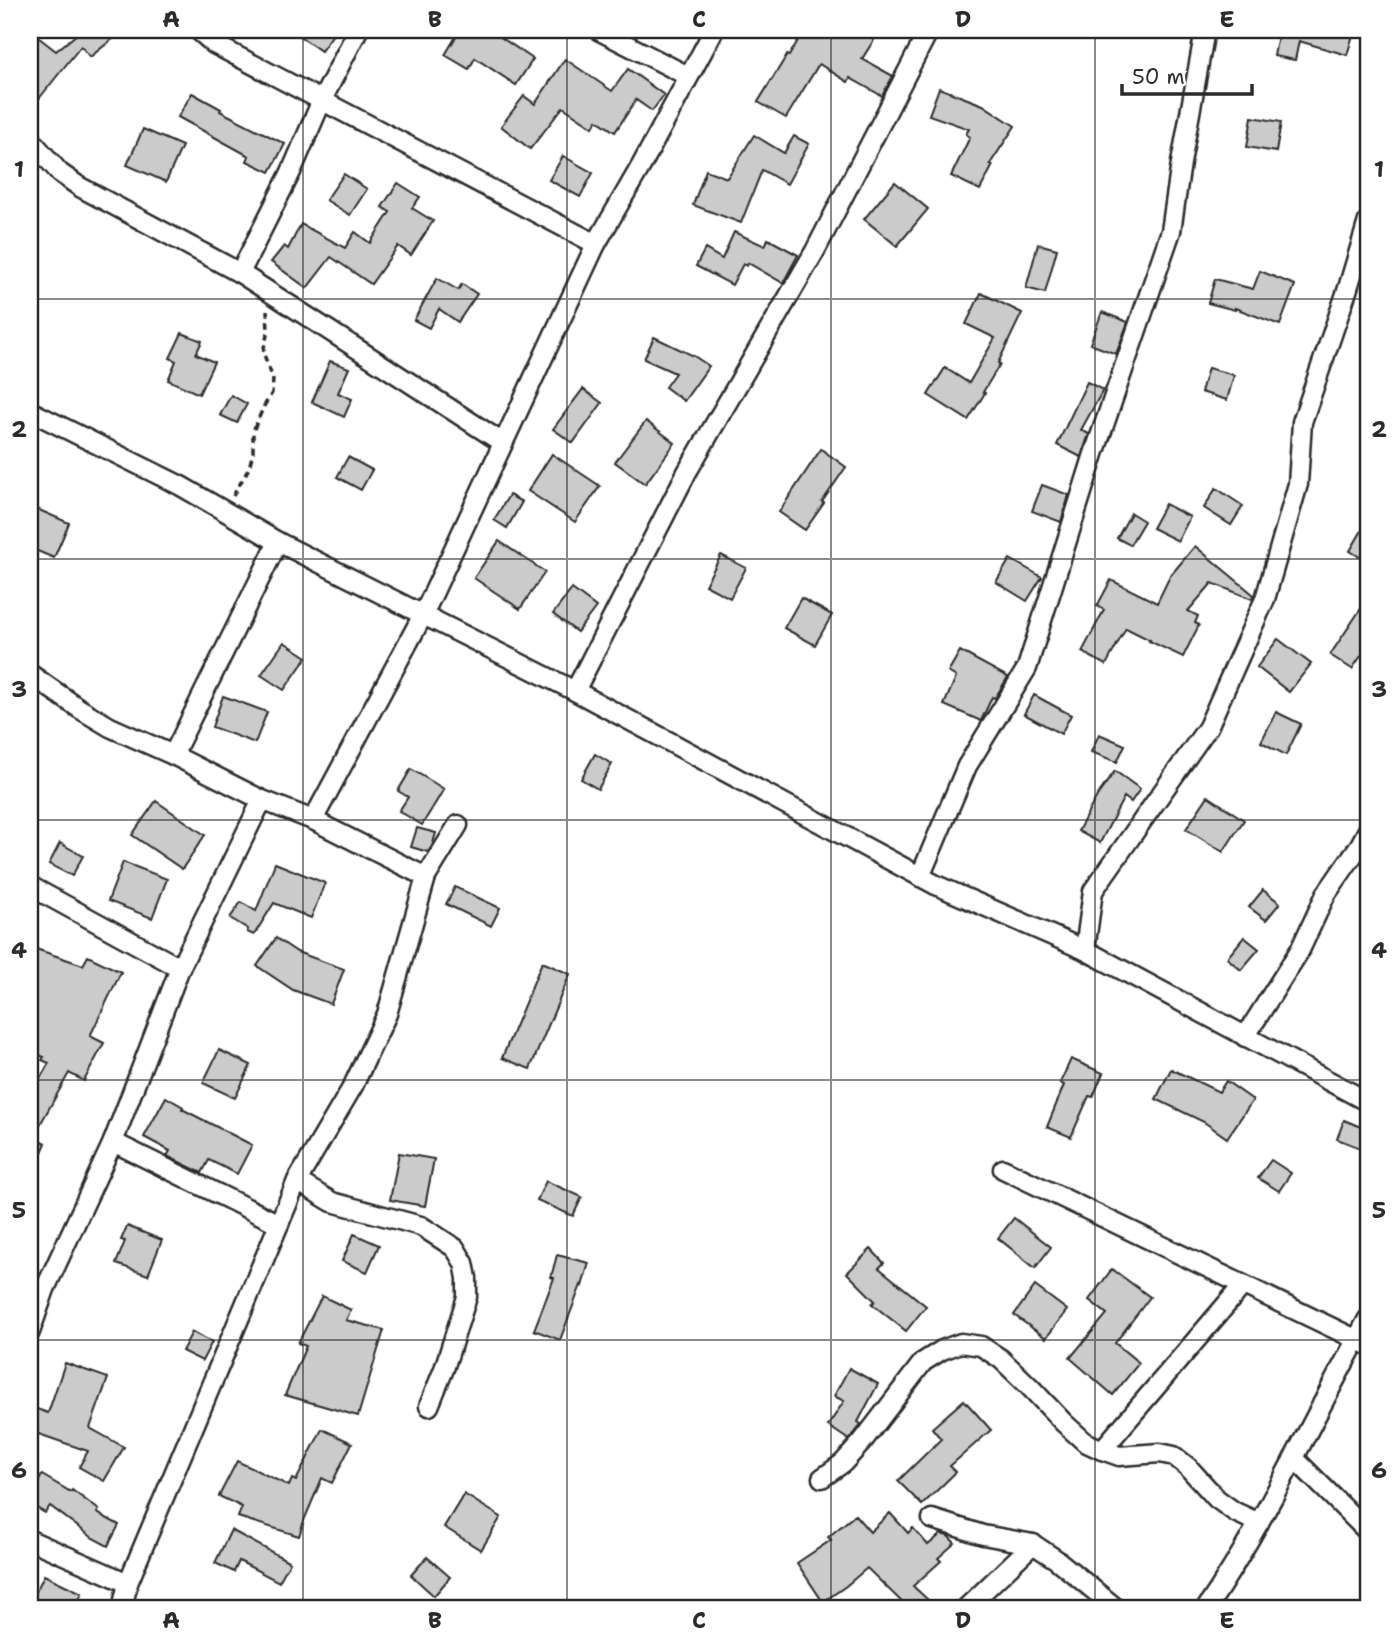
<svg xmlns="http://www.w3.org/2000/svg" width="1398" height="1639" font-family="'Shantell Sans',sans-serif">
<rect width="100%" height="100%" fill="#fff"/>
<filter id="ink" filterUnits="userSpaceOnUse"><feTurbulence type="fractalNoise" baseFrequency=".0143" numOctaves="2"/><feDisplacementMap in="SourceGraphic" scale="14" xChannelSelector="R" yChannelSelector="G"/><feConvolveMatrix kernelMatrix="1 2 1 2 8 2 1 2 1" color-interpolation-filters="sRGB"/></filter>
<g filter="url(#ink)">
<!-- building -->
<g fill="#cbcbcb" stroke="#2b2b2b" stroke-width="2">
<polygon points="82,30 124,30 90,57 81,46 30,110 30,46 38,37 56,51"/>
<polygon points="291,30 336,30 321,51"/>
<polygon points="460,30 490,30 533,59 516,85 475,58 469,69 445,55"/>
<polygon points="804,30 868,30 877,35 862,59 893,76 882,96 850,78 848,82 819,64 786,118 758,102 787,55 789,56"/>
<polygon points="1273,30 1335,30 1353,35 1347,55 1299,41 1295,60 1274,56 1278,35 1272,33"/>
<polygon points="565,59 612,91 628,69 664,95 652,111 636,100 615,132 597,120 593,127 563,107 530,149 501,126 524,96 535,104"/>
<polygon points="939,88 983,105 1015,126 990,164 993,165 980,190 951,176 970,137 966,134 969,129 929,115"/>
<polygon points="192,93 221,109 220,111 285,144 270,172 247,161 249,156 178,117"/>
<polygon points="1252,117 1281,122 1276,152 1247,147"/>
<polygon points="143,129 182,146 166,182 127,165"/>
<polygon points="754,135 784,153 794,136 809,144 787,184 762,170 741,223 693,205 706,170 727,178"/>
<polygon points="563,156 593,173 580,197 549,180"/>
<polygon points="344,174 367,189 350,215 326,200"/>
<polygon points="895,182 928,209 897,246 864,219"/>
<polygon points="398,183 420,197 412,208 433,221 411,255 398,246 371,284 331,257 307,288 271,262 284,246 288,249 301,224 345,248 355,232 370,243 390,212 382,207"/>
<polygon points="734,232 765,246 768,239 798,255 783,283 748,263 747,266 743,264 732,285 696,266 705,249 722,259"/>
<polygon points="1038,244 1057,249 1045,293 1026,288"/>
<polygon points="1260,271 1295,285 1280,325 1235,308 1235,310 1208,303 1215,279 1253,289"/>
<polygon points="437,278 458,290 462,284 477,294 458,322 439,309 429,328 414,320"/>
<polygon points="981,293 1022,313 998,363 1000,364 983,392 985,393 968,420 928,395 945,368 969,383 995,338 966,324"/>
<polygon points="1102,312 1128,322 1116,354 1090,344"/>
<polygon points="182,333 202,341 196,354 214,362 199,394 168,380 176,361 170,358"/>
<polygon points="654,337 694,356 709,366 684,401 665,387 675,373 644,359"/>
<polygon points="330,361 349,368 338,393 352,399 344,417 312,402"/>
<polygon points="1208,368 1234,375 1227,400 1201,392"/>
<polygon points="1087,382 1103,390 1081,430 1089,434 1081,457 1057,445"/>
<polygon points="583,389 602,403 573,443 553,429"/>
<polygon points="231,395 247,404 237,423 220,415"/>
<polygon points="646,421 675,443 645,484 615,462"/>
<polygon points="821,449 846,467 822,502 824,503 805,530 779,512"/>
<polygon points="552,454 600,486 575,522 528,491"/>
<polygon points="348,457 372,470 361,490 337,477"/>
<polygon points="1042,485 1069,495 1061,522 1032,511"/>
<polygon points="1216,488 1243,506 1231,525 1204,508"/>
<polygon points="509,495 522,502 507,528 494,520"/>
<polygon points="1165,504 1190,517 1178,541 1152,528"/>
<polygon points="30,506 69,523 54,558 30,548"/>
<polygon points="1131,513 1144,521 1130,545 1117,538"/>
<polygon points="1368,520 1368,562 1350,551"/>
<polygon points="499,541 545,572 520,609 474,578"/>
<polygon points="1195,546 1254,595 1252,599 1212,583 1188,611 1198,616 1195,623 1199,625 1183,657 1149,641 1150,640 1126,628 1106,665 1082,652 1104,610 1097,606 1111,580 1157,603 1170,576"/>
<polygon points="721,555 746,568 730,598 705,585"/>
<polygon points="1010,559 1042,577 1027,601 996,582"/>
<polygon points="572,589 596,607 577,632 553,614"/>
<polygon points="801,598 832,615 815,645 784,628"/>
<polygon points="1368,598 1368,646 1352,669 1330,655"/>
<polygon points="1278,639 1311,664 1289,692 1257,667"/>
<polygon points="284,642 307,657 284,690 261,675"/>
<polygon points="960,651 1008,677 995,698 992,697 981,721 944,705 956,677 948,672"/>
<polygon points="1034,695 1071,715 1061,734 1024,714"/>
<polygon points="223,696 267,712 255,743 212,727"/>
<polygon points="1276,712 1301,724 1286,755 1261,742"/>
<polygon points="1099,734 1125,745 1117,762 1091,752"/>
<polygon points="595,754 612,764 598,789 581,779"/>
<polygon points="411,769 444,789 422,825 399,811 408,797 398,791"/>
<polygon points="1115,771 1140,789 1131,802 1124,797 1100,843 1078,831 1097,796"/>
<polygon points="1208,796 1244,820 1223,852 1186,829"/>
<polygon points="156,801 205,835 182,869 132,835"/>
<polygon points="417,828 436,833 432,846 428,852 411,847"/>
<polygon points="60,843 83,856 72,876 49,864"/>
<polygon points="123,862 167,879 152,918 108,901"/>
<polygon points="275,863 325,883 311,918 274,903 254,935 247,932 248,929 230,918 241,902 256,911"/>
<polygon points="455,887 500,908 491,926 446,904"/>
<polygon points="1263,890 1280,903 1266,920 1249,907"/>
<polygon points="1244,937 1259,949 1241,970 1227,958"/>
<polygon points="276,938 297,952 344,969 331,1004 293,990 257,966"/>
<polygon points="33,948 83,965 88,956 121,972 90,1036 104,1043 84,1081 69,1073 33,1137 46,1143 30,1180 30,1096 49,1063 42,1060 44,1057 30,1051 30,959"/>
<polygon points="542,962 570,974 530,1069 502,1058"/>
<polygon points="219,1050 251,1065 235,1098 203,1083"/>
<polygon points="1071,1059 1103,1073 1093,1097 1089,1096 1071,1137 1047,1127 1064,1085 1060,1083"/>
<polygon points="1171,1069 1219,1092 1226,1081 1253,1100 1227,1138 1204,1122 1156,1099"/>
<polygon points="166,1097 183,1107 182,1109 252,1145 237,1174 209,1160 202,1173 167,1156 170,1151 144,1137"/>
<polygon points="1344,1120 1368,1130 1368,1151 1337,1139"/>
<polygon points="399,1153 434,1159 425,1206 390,1200"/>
<polygon points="1271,1160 1291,1173 1279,1191 1258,1178"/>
<polygon points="546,1181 582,1197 573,1216 537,1200"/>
<polygon points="1014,1218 1051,1247 1035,1268 998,1238"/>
<polygon points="127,1226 162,1240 148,1275 116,1264 125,1241 121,1240"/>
<polygon points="354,1234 379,1245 367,1272 342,1261"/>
<polygon points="871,1249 884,1263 879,1268 926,1306 906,1331 872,1304 875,1301 847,1273"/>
<polygon points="557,1255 589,1263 582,1286 581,1285 560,1340 534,1330 554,1278 551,1277"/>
<polygon points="1112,1269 1150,1297 1115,1343 1139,1363 1113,1395 1070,1358 1107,1314 1089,1300"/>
<polygon points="1035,1286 1067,1310 1046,1338 1014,1315"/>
<polygon points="322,1296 351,1310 346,1320 384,1330 358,1416 285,1395 306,1346 298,1343"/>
<polygon points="192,1332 212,1342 202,1361 182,1351"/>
<polygon points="65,1363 108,1378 90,1428 124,1447 104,1481 79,1467 88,1451 30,1431 30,1421 34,1408 48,1413"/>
<polygon points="849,1368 878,1384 858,1422 861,1424 849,1440 828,1426 844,1401 834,1396"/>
<polygon points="964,1400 991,1430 950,1466 956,1472 922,1505 898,1481 941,1439 932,1428"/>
<polygon points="322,1429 352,1443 332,1483 322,1478 305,1518 299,1536 238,1517 242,1507 219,1496 237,1461 289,1486 292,1479 296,1481"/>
<polygon points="42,1475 71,1492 72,1490 99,1510 97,1513 119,1525 108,1546 93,1538 50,1506 45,1513 30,1504 30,1497"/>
<polygon points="464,1494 501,1517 481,1550 444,1527"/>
<polygon points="890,1513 908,1533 913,1528 928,1545 941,1534 948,1536 955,1543 938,1558 941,1561 913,1586 928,1600 919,1609 909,1609 867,1568 846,1586 823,1602 797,1563 831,1540 828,1537 855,1515 870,1532"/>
<polygon points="231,1530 290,1562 279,1582 239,1561 234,1572 215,1563"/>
<polygon points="427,1557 450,1577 434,1596 411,1575"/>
<polygon points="44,1575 82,1593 74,1609 40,1609 30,1604"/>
</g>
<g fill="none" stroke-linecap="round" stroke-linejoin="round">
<!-- minor casing -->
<g stroke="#2b2b2b" stroke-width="23">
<g id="minor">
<polyline points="198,30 214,44 596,244"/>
<polyline points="598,30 688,76"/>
<polyline points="30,139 60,173 80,187 240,273 503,443"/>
<polyline points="240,273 291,172 322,100 358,30"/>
<polyline points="30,411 181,486 278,542 575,691 936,885 1085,950 1368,1102"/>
<polyline points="30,674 80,709 110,727 173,755 262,800 313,820 426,877"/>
<polyline points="575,691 687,472 815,251 929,30"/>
<polyline points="173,755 278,542"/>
<polyline points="313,820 424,613 596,244 641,166 714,30"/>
<polyline points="920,877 967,766 1027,668 1094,454 1171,231 1181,163 1205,30"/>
<polyline points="30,886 180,968"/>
<polyline points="1085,950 1093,891 1208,727 1265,599 1298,484 1302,422 1348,288 1368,221"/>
<polyline points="1245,1037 1300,950 1326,894 1360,845 1368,830"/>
<polyline points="113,1142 279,1224"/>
<polyline points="1003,1169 1368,1345"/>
<polyline points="297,1181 332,1202 421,1226 455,1248 464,1263 467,1278 467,1297 444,1369 429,1406"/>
<polyline points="30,1332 45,1289 113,1142 180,968 262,800"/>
<polyline points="1102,1450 1243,1285"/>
<polyline points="1294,1458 1368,1532"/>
<polyline points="822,1478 843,1463 862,1442 923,1362 942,1350 961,1343 981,1346 1001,1359 1029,1386 1064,1423 1085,1442 1102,1450 1119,1456 1160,1453 1174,1456 1188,1467 1217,1499 1235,1512 1259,1523"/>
<polyline points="932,1519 983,1535 1033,1544 1057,1560 1117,1609"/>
<polyline points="30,1540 128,1583"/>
<polyline points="122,1609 128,1583 297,1181 353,1086 387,1014 426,877 458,825"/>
<polyline points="965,1609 1033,1544"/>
<path d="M1206 1609C1268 1517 1314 1415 1368 1319"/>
</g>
</g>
<!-- path -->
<polyline stroke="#2b2b2b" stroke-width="3.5" stroke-dasharray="7 5" stroke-linecap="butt" points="233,496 249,468 253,452 253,431 264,406 272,393 273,379 263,352 268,331 267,310"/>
<!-- minor -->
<use href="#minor" stroke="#fff" stroke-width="18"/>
</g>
</g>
<!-- grid -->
<path fill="none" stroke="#2b2b2b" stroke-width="2" stroke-opacity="0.55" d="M303 30V1609M567 30V1609M831 30V1609M1095 30V1609M30 299H1368M30 559H1368M30 820H1368M30 1080H1368M30 1340H1368"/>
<!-- margin -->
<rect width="1398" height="1639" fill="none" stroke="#fff" stroke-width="77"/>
<!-- scale -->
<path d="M1122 84v10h130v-10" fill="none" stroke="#2b2b2b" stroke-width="3.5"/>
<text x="1132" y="84" font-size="21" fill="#2b2b2b" stroke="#ffffff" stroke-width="5" paint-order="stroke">50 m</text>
<rect x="38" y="38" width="1322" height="1562" fill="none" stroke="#2b2b2b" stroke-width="2.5"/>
<g font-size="23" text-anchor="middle" font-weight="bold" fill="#2b2b2b">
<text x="171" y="27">A</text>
<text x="435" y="27">B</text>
<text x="699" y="27">C</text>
<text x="963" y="27">D</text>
<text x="1227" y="27">E</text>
<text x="19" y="177">1</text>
<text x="1379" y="177">1</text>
<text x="19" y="437">2</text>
<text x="1379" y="437">2</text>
<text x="19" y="697">3</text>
<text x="1379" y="697">3</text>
<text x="19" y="958">4</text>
<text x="1379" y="958">4</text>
<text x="19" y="1218">5</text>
<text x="1379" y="1218">5</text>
<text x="19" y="1478">6</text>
<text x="1379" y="1478">6</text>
<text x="171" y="1628">A</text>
<text x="435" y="1628">B</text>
<text x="699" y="1628">C</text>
<text x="963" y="1628">D</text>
<text x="1227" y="1628">E</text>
</g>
</svg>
